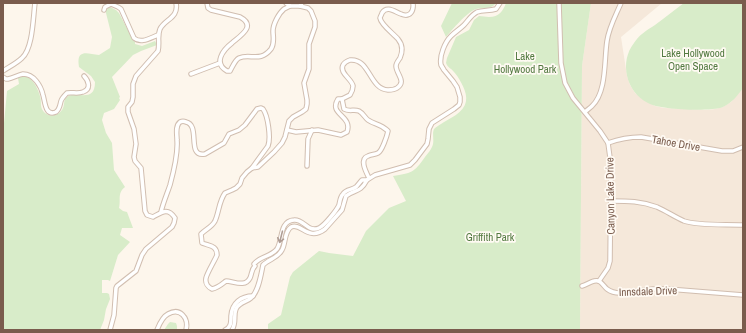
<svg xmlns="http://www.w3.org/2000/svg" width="746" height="333" font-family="'Archivo Narrow',sans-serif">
<rect width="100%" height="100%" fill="#fdf6ec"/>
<!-- residential -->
<polygon fill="#f5e8da" points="591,3 662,3 621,37 627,76 630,85 635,93 641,98 655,106 664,108 708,110 715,109 723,107 731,102 743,88 743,330 580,330 582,66"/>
<!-- green -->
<g fill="#d8ecc9">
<path d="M452 3H496C491 10 483 7 476 9 467 12 452 30 446 37L441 26Z"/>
<path d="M506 3H591L582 66 580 330H268V324L281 315 290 277 293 272 319 251 329 253 353 256 366 231 389 208 406 201 393 176C411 173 414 173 425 157 428 153 432 149 433 144 434 139 432 133 434 129 436 127 439 125 441 124 452 117 468 111 466 96 466 90 458 76 454 72 451 68 448 68 446 63L447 58 456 37 469 30 474 20 479 16C483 16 485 17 489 17 499 17 503 11 506 3Z"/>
<path d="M684 3H743V88C738 95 732 103 723 107 711 112 659 110 648 103 626 92 619 62 634 43 639 35 647 30 655 25 665 18 674 10 684 3Z"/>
<path d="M110 7 116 10 119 13 133 40 135 42V44L142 46 155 41 157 45 141 51 133 55 112 77 120 97 119 98 120 100 114 109 104 113 102 120 106 133 112 143 114 170 125 187C117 193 121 200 119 208L123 211 127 212 133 228H122L120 235 130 242 118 255 110 281 108 280H102V293H107L109 294 110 299 106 309 104 320 100 330H3V134L7 91 19 84 18 78C30 72 37 86 40 96 42 102 39 108 45 113 51 118 60 115 63 108 65 104 63 100 67 97 76 90 95 104 95 82L91 76 79 67C76 49 86 53 99 55L110 48 112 37 106 13V10Z"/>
<polygon points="170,322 176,323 177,326 177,330 164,330 168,324"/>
</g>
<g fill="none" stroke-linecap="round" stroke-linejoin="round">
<!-- minor casing -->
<g stroke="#d1beb0" stroke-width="5.5">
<g id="minor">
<path d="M207 3 208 8 211 10 240 17C257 26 240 36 232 43 223 50 213 63 227 71H230C233 66 235 60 239 58 250 53 260 63 271 49 275 43 273 37 273 31 273 24 279 13 284 9 286 8 288 7 290 6"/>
<polyline points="286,3 290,6 300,6 302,3"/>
<polyline points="559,3 561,63 565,83 573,98 600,131 608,143 611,165 610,261 608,268 599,281"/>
<path d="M300 6 308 8 311 11 315 21V27L309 44V69L304 83 307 100V104L306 109 302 112 293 117 289 121 285 137 282 143 274 152 258 167 252 168 247 172 242 178 240 184 236 188 232 190 225 193C219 201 219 212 215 221 212 227 206 229 201 234L202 243C209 246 217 245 217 255 215 260 207 273 206 278 205 283 208 287 212 289 218 288 221 285 226 281 233 281 245 288 250 278 252 274 251 270 255 266L254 264C260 256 271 257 277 249 283 240 279 221 294 220 304 219 308 233 319 228 324 226 337 210 339 205 340 201 340 197 343 194 346 189 352 190 356 187 358 185 360 182 362 180H367L375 175 410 165 415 160 427 144 428 139 429 129 432 123 454 109 459 105 460 102V97L457 87 453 81 444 70 441 65C439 56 445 42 451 36 455 32 460 29 464 25 468 21 471 15 477 12 483 10 489 11 496 9L500 3"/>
<path d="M104 10 105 7 111 4 118 7 121 9 134 38C141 44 150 38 158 35"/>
<path d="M3 71C9 67 17 63 22 58 33 48 33 18 35 3"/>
<polyline points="191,74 220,63"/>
<path d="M3 77 6 79H8C13 78 18 75 23 74 34 74 41 86 43 95 45 101 45 117 56 112 60 109 60 104 61 101 62 98 65 95 67 93 72 92 78 94 83 92 92 89 88 80 84 76"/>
<path d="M342 99 344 109C349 112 354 109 359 111 363 113 365 118 368 120 375 125 380 123 388 131 387 136 382 151 378 153 374 155 372 154 368 156 359 159 366 172 369 178"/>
<path d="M585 112C587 110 590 108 592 106 607 92 604 60 607 41 609 27 616 15 621 3"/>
<path d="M287 130 296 132 318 130 341 135 347 132C353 115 328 115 338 99H342L350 95C352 92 353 89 353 86 352 79 339 73 343 65 344 63 347 61 350 60 370 58 369 89 388 90 391 90 394 90 397 88 407 81 396 74 396 66 396 63 398 61 400 58 403 51 403 45 398 39 394 34 381 25 380 18 380 17 382 14 382 13 387 5 395 12 401 14 410 18 414 11 413 3"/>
<path d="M608 143C619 139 629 137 641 137L722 151H733L743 147"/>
<polyline points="307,166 308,139 312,130"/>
<path d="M611 201C628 201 641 201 657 207 666 211 675 217 684 221 698 226 727 224 743 225"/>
<path d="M161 212C163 203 167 194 170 185 173 174 178 152 177 140 177 134 175 126 180 122 182 121 184 121 186 122 201 125 186 158 205 154L224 143 229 134 239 130 245 125 257 109 261 108 263 109C268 116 271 138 268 146L252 168"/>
<path d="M582 286C586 285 590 282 594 281 601 279 603 286 607 289 611 292 615 293 620 293L653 289H668L743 295"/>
<path d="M110 330 114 315 116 288 117 286 136 271 142 255 146 249 172 227 174 223 175 218C168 207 162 212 153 217L147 215 145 211 141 168 135 161 134 157 136 144 134 129 128 112V107L132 102 133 97V84L136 76 158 51C160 43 157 36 160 29 165 19 179 18 176 3"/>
<path d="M157 330C159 325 162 317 168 314 180 307 189 318 186 330"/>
<path d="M225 330C227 329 229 328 230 325 231 323 231 319 231 316 232 303 241 296 253 296"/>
<path d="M232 330C237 322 233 316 236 309 239 302 247 302 251 298 259 291 261 274 263 265 269 259 278 258 282 250 286 243 284 232 291 227 301 222 308 242 325 229L342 210 346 196C356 189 360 193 367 180"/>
</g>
</g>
<!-- minor -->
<use href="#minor" stroke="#fff" stroke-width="3.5"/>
</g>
<!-- one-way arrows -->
<defs><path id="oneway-shaft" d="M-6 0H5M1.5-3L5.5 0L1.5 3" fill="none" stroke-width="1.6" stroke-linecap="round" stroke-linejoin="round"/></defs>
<use stroke="#af9d94" href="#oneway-shaft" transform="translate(281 237) rotate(104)"/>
<g text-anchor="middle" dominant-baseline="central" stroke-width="3.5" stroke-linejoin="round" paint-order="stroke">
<!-- park labels -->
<g font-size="11" fill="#537a41" stroke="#fffaf3">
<text x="693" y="53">Lake Hollywood<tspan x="693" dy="13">Open Space</tspan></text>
<text x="525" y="56">Lake<tspan x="525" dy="13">Hollywood Park</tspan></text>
<text x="490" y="237">Griffith Park</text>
</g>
<!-- street labels -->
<g font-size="11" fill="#7a5c4d" stroke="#fffaf3">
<text transform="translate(676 143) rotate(10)">Tahoe Drive</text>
<text transform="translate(610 196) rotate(-91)">Canyon Lake Drive</text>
<text transform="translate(648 291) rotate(-2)">Innsdale Drive</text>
</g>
</g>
<!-- border -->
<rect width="746" height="333" fill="none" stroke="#7a5c4d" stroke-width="8"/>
</svg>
